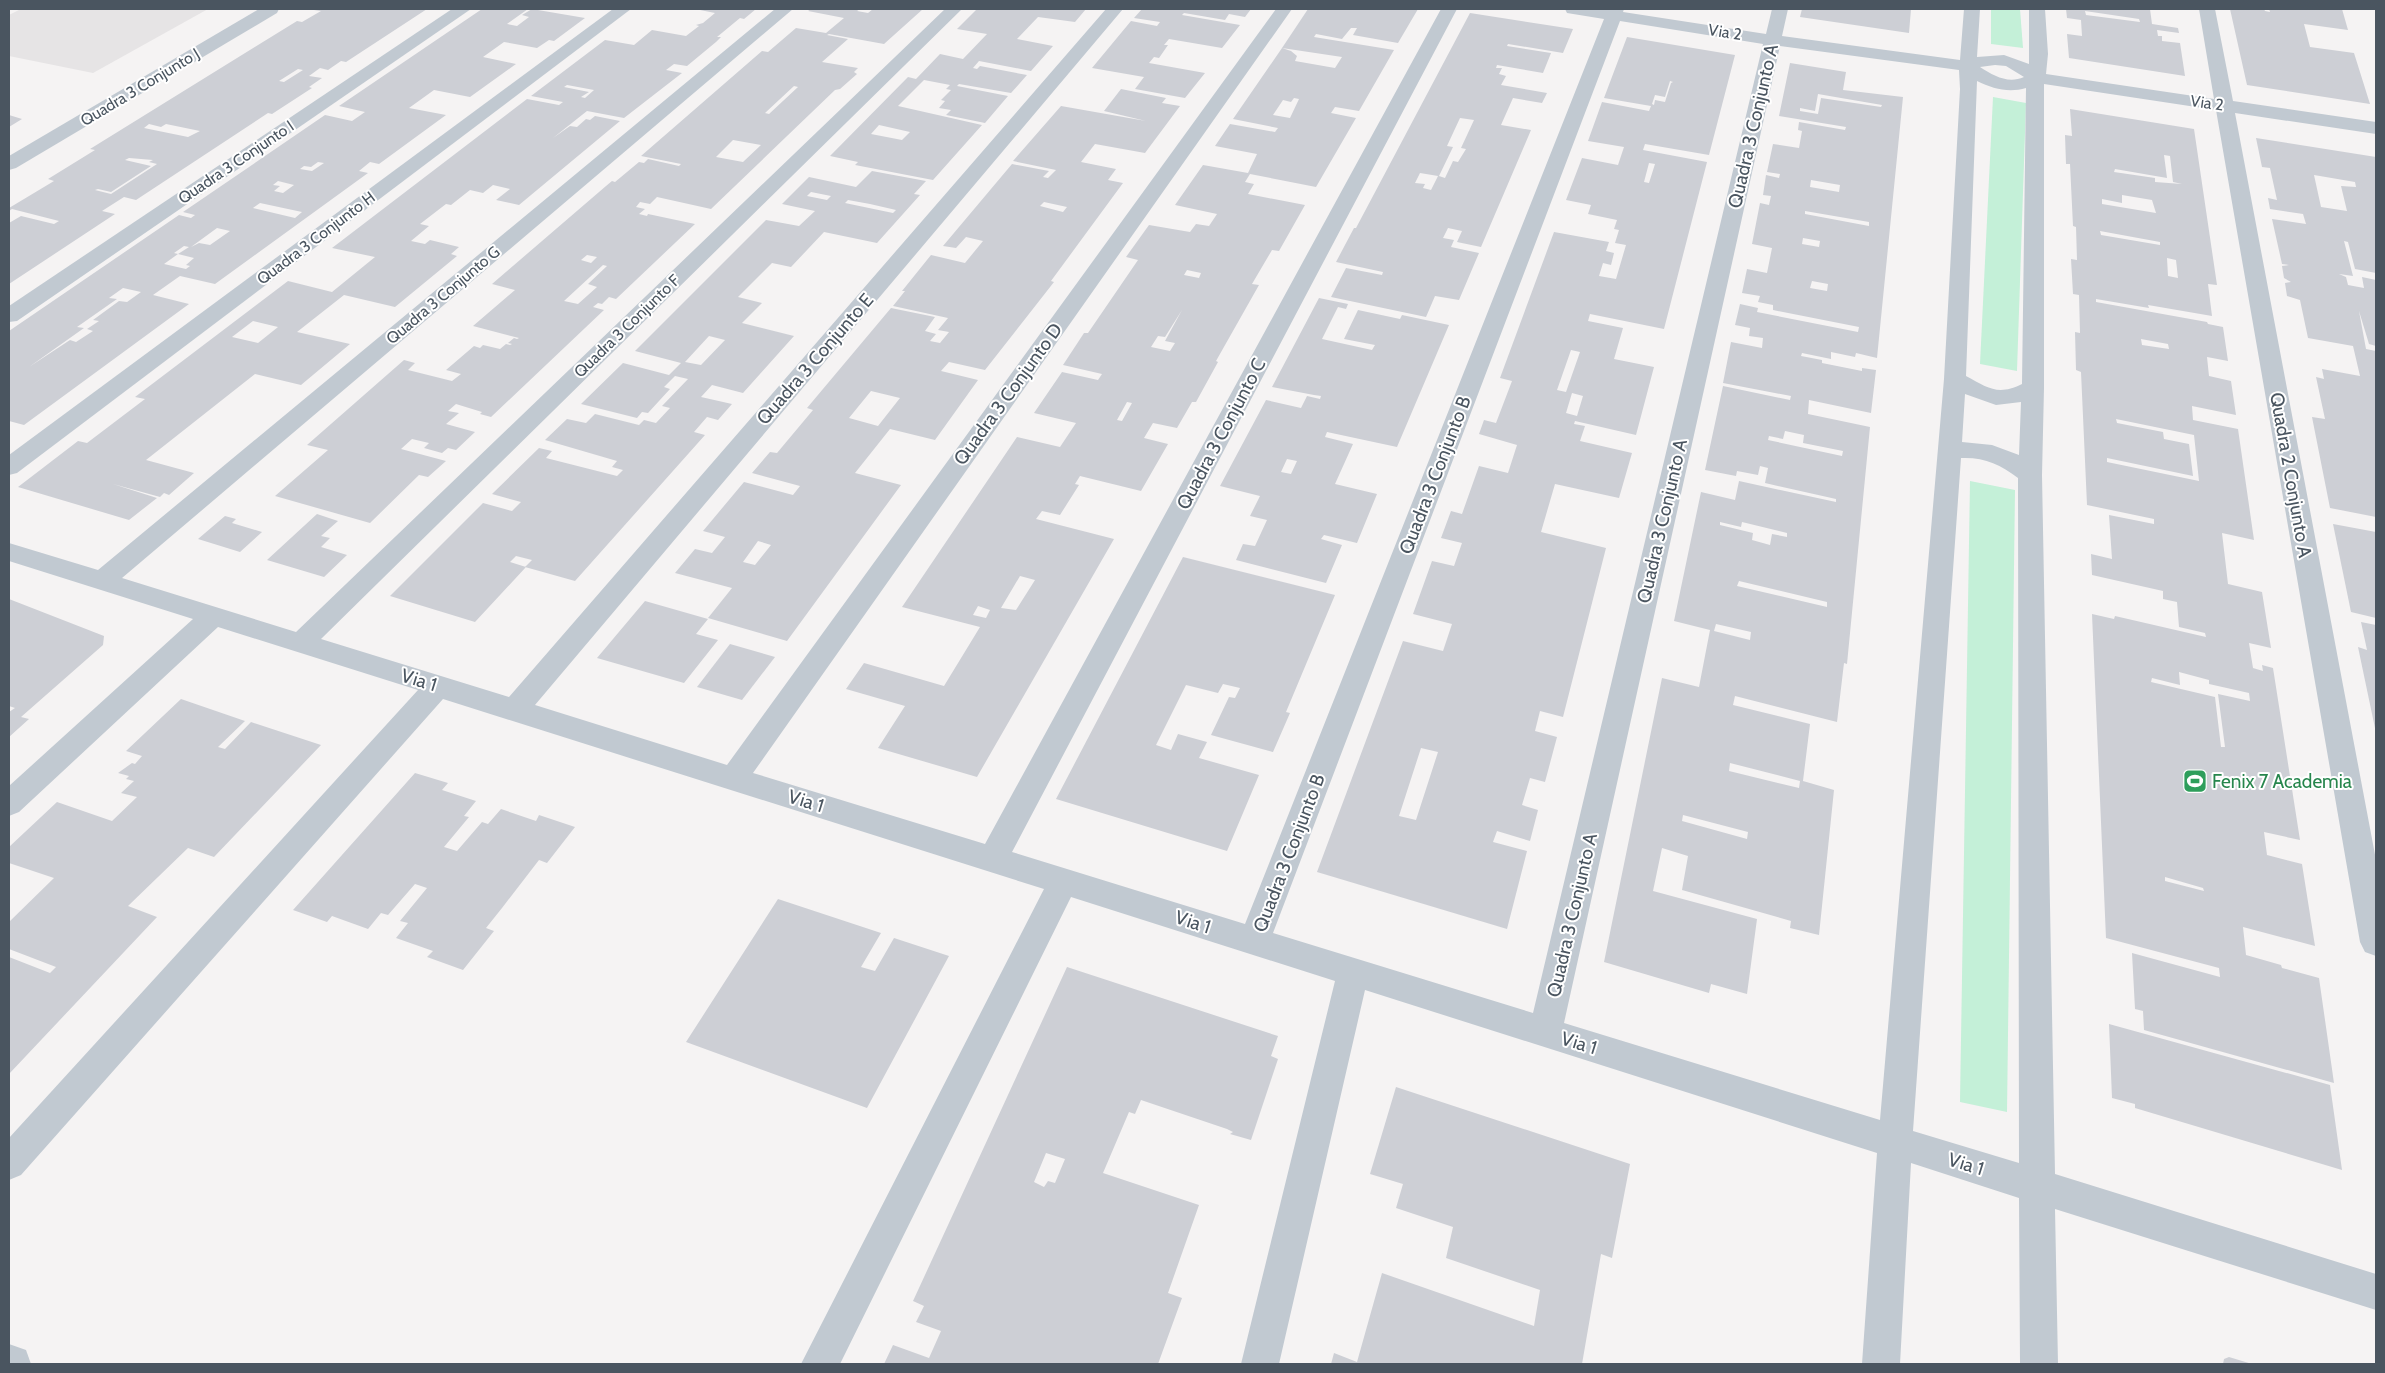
<svg xmlns="http://www.w3.org/2000/svg" width="2385" height="1373" font-family="Cabin,sans-serif">
<rect width="100%" height="100%" fill="#f5f3f3"/>
<!-- education -->
<polygon fill="#e6e4e5" points="21,9 208,9 93,73 9,56 9,15"/>
<!-- green -->
<g fill="#c4f0d8">
<polygon points="1991,9 2020,9 2023,48 1991,44"/>
<polygon points="1993,97 2026,103 2017,371 1980,364"/>
<polygon points="1970,481 2015,490 2007,1112 1960,1102"/>
</g>
<!-- building -->
<g fill="#cdcfd5" fill-rule="evenodd">
<path d="M317 9H427L346 62 341 61 328 70 320 68 309 76 322 78 309 87 312 88 272 114 268 113 136 200 124 197 102 211 115 214 9 284V223L21 216 54 224 59 221 12 209 9 211V208L54 181 48 179 95 150 90 149 297 21 302 22 321 11 314 10ZM298 69 303 70 284 82 279 81ZM149 124 161 127 166 124 200 131 188 137 144 128ZM129 158 153 160 149 162 157 164 111 194 95 190 98 189 111 192 151 166 125 160Z"/>
<path d="M482 9H528L507 24 517 26 529 17 522 15 532 9 585 18 554 41 549 40 537 48 504 42 483 57 516 64 470 97 434 90 409 108 446 115 379 164 370 162 359 171 368 173 215 284 180 276 153 295 189 304 24 425 9 421V331L179 215 191 218 195 215 183 212 325 115 352 121 365 112 339 106ZM318 162 324 163 312 171 300 169 304 166 311 167ZM278 181 294 185 283 193 274 191 280 186 273 185ZM260 203 302 212 295 218 253 208ZM217 228 230 231 210 245 199 243 191 247ZM184 246 189 247 178 254 194 258 186 265 190 266 186 269 164 264 178 254 174 253ZM123 288 141 292 127 302 119 301 93 320 99 321 87 329 93 331 76 342 70 340 29 367 84 328 77 327 117 299 109 298Z"/>
<path d="M695 9H756L744 19 740 18 717 37H721L716 42 687 66 674 64 666 70 682 73 624 118 587 111 553 138 570 126 577 127 586 119 590 120 595 116 620 121 519 205 496 200 510 189 493 185 483 193 470 190 451 205 446 204 420 224 429 226 411 241 425 244 430 240 459 247 451 254 457 256 395 307 344 295 297 332 350 344 301 385 255 374 146 460 194 473 169 495 164 493 160 497 113 484 157 498 129 520 18 487 78 441 87 443 145 399 135 397 288 281 332 292 375 257 332 248 527 99 559 105 563 102 531 96 605 40 634 45 652 30 686 36 699 26 696 25 703 23 715 13ZM567 85 594 90 585 98 581 97 589 92 564 87ZM253 321 278 327 258 343 232 337Z"/>
<path d="M811 9H860L857 11 868 13 873 9H923L884 44 829 34 827 35 848 39 822 62 858 68 854 72 857 74 840 89 835 90 711 209 657 197 650 204 640 202 636 207 645 209 639 214 647 216 648 214 695 224 616 299 609 297 602 304 598 303 593 307 604 310 491 417 480 414 482 412 456 404 448 411 459 413 446 424 475 432 456 450 448 448 442 453 424 448 429 443 412 439 401 449 446 461 428 477 419 475 370 523 275 496 328 450 307 445 404 360 415 363 408 370 452 381 461 374 446 370 474 346 480 348 483 345 500 349 506 344 510 345 512 344 508 343 514 338 517 339 519 338 473 326 515 290 492 284 606 186 612 181 615 182 639 162 644 163 648 159 679 166 681 164 641 156 762 51 768 52 796 28 826 33 844 18 808 11ZM794 86 798 87 769 114 765 113ZM733 140 761 145 743 162 716 157ZM587 255 597 257 591 263 581 260ZM603 265 607 266 588 284 597 287 578 304 564 301Z"/>
<path d="M977 9H1086L1075 22 1038 17 1017 39 1053 46 1031 71 979 61 973 68 977 69 980 66 1027 75 1011 93 959 84 957 86 1008 96 985 123 946 115 951 110 939 108 945 101 941 100 951 90 946 89 950 85 945 84 924 80 898 106 982 125 933 180 855 165 858 162 830 156 908 77 916 79 940 54 963 59 987 34 957 29ZM879 125 910 132 902 140 871 134Z"/>
<polygon points="1142,9 1251,9 1245,17 1229,14 1225,20 1184,13 1182,15 1240,25 1222,48 1169,39 1164,45 1168,45 1159,58 1154,57 1149,63 1205,73 1185,98 1135,89 1144,77 1092,68 1131,21 1157,26 1160,22 1134,18"/>
<path d="M1308 9H1418L1398 43 1353 35 1357 28H1351L1342 39 1316 34 1314 37 1394 50 1359 111 1335 107 1331 113 1356 118 1316 187 1250 174 1245 182 1254 184 1248 194 1305 205 1279 251 1272 250 1252 284 1259 285 1216 361 1218 362 1196 402H1192L1177 428 1153 423 1144 438 1168 444 1141 491 1080 476 1075 484 1079 485 1060 515 1042 511 1036 519 1114 539 977 777 878 748 905 706 846 689 864 663 944 686 980 627 902 607 1017 437 1060 447 1076 423 1034 413 1062 372 1098 380 1102 374 1063 365 1084 333H1088L1138 260 1126 257 1149 225 1190 232 1196 224 1209 226 1217 214 1175 205 1203 165 1248 173 1257 154 1215 146 1230 124 1275 132 1278 128 1233 119 1282 48 1291 51 1297 56 1295 61 1335 68 1342 57 1282 48ZM1294 98 1299 99 1290 118 1273 115 1283 100 1291 102ZM1187 270 1201 273 1199 278 1184 275ZM1182 310 1165 341 1175 343 1170 351 1151 347 1158 336 1165 337ZM1127 402 1132 403 1122 421 1117 420ZM1020 576 1035 580 1016 610 1001 608ZM978 606 990 610 986 618 973 615Z"/>
<polygon points="1802,9 1911,9 1909,33 1800,17"/>
<path d="M2066 9H2150L2152 24 2178 28 2179 33 2157 30 2158 36H2162V41L2180 43 2185 76 2069 58 2067 34 2082 36 2081 20 2067 18ZM2085 11 2139 19 2140 22 2086 15Z"/>
<polygon points="2230,9 2264,9 2265,11 2270,12 2269,9 2342,9 2348,30 2304,24 2310,47 2354,53 2370,104 2247,85"/>
<path d="M1470 13 1573 29 1563 53 1508 44 1507 46 1551 53 1543 73 1497 65 1496 68H1502L1499 74 1506 76 1501 85 1547 93 1542 103 1513 98 1501 125 1531 130 1481 247 1457 242 1462 231 1448 228 1443 238 1454 240 1451 247 1479 253 1459 300 1435 296 1426 317 1331 297 1346 268 1382 275 1383 272 1336 262 1354 228H1356ZM1460 118 1474 120 1461 148 1466 149 1458 162 1453 161 1445 178 1439 176 1453 147 1447 146ZM1420 173 1438 176 1431 190 1423 188 1425 184 1415 183Z"/>
<path d="M1627 37 1735 55 1709 155 1645 144 1643 150 1707 162 1664 329 1590 314 1588 321 1623 328 1614 359 1654 367 1636 435 1575 421 1574 424 1585 426 1580 441 1632 453 1619 498 1555 484 1541 532 1606 548 1563 717 1540 711 1535 731 1557 737 1545 782 1530 778 1522 805 1538 810 1530 841 1497 831 1493 842 1527 851 1507 929 1317 872 1403 641 1443 651 1452 624 1413 614 1432 561 1454 566 1462 543 1441 538 1451 511 1462 514 1479 466 1508 473 1517 445 1479 434 1484 420 1496 423 1512 381 1500 378 1554 232 1609 242 1606 251 1614 253 1611 265 1603 263 1599 276 1616 279 1626 245 1615 243 1619 230 1614 229 1617 220 1588 214 1591 205 1566 200 1582 158 1618 165 1624 147 1588 141 1602 102 1649 111 1651 106 1604 98ZM1670 81 1673 82 1671 83 1665 102 1655 100 1654 105 1652 104 1655 95 1665 97ZM1649 163 1655 164 1649 183 1644 182ZM1571 350 1580 352 1566 392 1557 390ZM1572 393 1583 396 1577 416 1566 413ZM1421 748 1438 752 1416 820 1399 816Z"/>
<path d="M1790 63 1846 72 1843 90 1903 97 1877 358 1856 353 1855 357 1831 352V359L1802 353 1801 356 1822 360V363L1862 371V368L1876 370 1871 413 1809 400 1808 414 1870 427 1847 664 1844 663 1837 722 1735 696 1733 705 1810 724 1803 781 1834 790 1819 935 1790 928 1791 921 1682 890 1688 856 1662 848 1653 891 1757 919 1747 994 1711 984 1709 993 1604 962 1662 678 1699 687 1710 630 1674 621 1701 492 1735 500 1739 481 1836 502V499L1765 483 1768 468 1760 466 1758 475 1737 471 1736 476 1705 470 1723 386 1790 400 1791 396 1723 383 1731 342 1762 348 1763 338 1749 336 1750 328 1735 325 1740 304 1758 308 1757 312 1858 332 1859 327 1773 310V305L1758 302 1760 296 1742 293 1747 269 1767 273 1772 248 1752 244 1760 203 1769 205 1771 196 1763 195 1766 175 1779 178 1780 174 1767 172 1773 144 1799 148 1802 131 1798 130 1799 122 1845 130 1846 127 1779 116ZM1818 94 1841 98 1882 105 1881 107 1821 98 1818 114 1800 111V108L1815 111ZM1811 180 1840 185 1839 192 1810 187ZM1805 211 1869 222V226L1805 214ZM1803 238 1820 241 1819 247 1802 244ZM1812 281 1828 284 1827 291 1810 288ZM1785 431 1804 435 1803 443 1843 451 1842 456 1768 440 1769 436 1783 439ZM1720 522 1741 527 1742 522 1787 533V537L1772 534 1770 545 1752 540 1753 533 1720 525ZM1739 581 1827 602V607L1737 586ZM1716 624 1751 632 1750 640 1714 631ZM1730 763 1800 781 1799 788 1729 771ZM1683 815 1748 832 1747 839 1682 821Z"/>
<path d="M1121 89 1166 98 1162 103 1180 106 1145 153 1095 144 1081 162 1116 169 1108 180 1123 183 1051 281 1054 282 985 370 949 362 941 371 978 380 935 440 890 429 855 473 901 485 787 641 708 618 732 588 675 573 695 549 712 553 725 537 703 531 744 482 793 495 800 486 752 473 770 452 777 453 813 410 807 408 891 308 935 317 925 331 936 334 930 341 940 343 949 332 938 330 948 318 893 306 905 291H902L931 255 965 263 983 241 966 237 956 248 943 246 1012 164 1049 171 1043 177 1048 178 1056 170 1013 161 1061 106 1146 121 1104 111ZM1044 202 1067 207 1063 212 1040 206ZM871 391 900 398 878 426 849 418ZM758 541 771 545 755 565 743 562Z"/>
<path d="M2070 109 2194 129 2217 285 2208 284 2212 316 2148 305 2149 308 2096 299V302L2207 322 2208 324 2223 327 2228 361 2207 357 2209 376 2231 381 2236 415 2192 406 2193 420 2238 429 2254 540 2222 533 2228 584 2262 592 2271 648 2249 643 2253 668 2263 671 2262 665 2273 668 2300 840 2264 832 2267 855 2302 864 2315 946 2243 927 2246 955 2281 965 2282 968 2319 978 2334 1083 2144 1030 2143 1011 2135 1009 2132 953 2220 977 2219 968 2106 938 2092 614 2114 619 2115 616 2206 637 2205 633 2179 627 2177 602 2163 599V591L2092 575 2091 554 2112 559 2109 515 2154 524V519L2087 505 2081 372 2076 370 2075 332 2080 333 2079 295 2073 294 2071 259 2077 260 2076 227 2073 226 2070 164H2066L2065 135 2072 136ZM2164 155 2170 156 2173 182 2182 184 2155 182V178L2114 172 2115 169 2167 178ZM2122 195 2152 200 2156 213 2102 204V199L2122 203ZM2100 231 2160 242V245L2101 235ZM2167 258 2176 260 2178 278 2168 276ZM2141 339 2168 344 2169 349 2142 345ZM2116 419 2194 435 2199 481 2107 462V458L2193 476 2189 444 2164 439 2163 432 2117 423ZM2179 672 2209 680V684L2249 693 2250 701 2218 694 2225 747H2221L2215 697 2151 682 2152 678 2180 685ZM2165 877 2203 888 2204 891 2165 881Z"/>
<polygon points="9,115 22,119 9,127"/>
<path d="M2256 138 2376 157V273L2355 269 2348 242 2344 241 2353 276 2339 274 2346 277 2348 285 2364 288 2362 277 2376 280V346L2369 344 2359 311 2366 349 2376 351V517L2330 508 2312 417 2325 419 2316 377 2324 379 2322 369 2360 376 2353 346 2308 338 2300 300 2287 296 2285 283 2291 282 2284 278 2282 266 2289 265 2282 264 2272 219 2306 224 2303 214 2270 209 2268 198 2277 200 2270 168 2262 167ZM2314 175 2355 182 2356 187 2341 186 2347 211 2321 207Z"/>
<path d="M872 171 926 181 914 194 920 195 877 243 824 232 791 267 772 263 738 297 762 303 742 323 794 336 743 393 712 385 701 397 732 404 718 420 707 417 694 432 705 435 575 581 525 567 532 560 516 556 510 562 526 567 475 622 390 596 483 503 512 511 521 502 492 494 539 448 552 451 546 458 617 476 623 470 612 467 617 461 545 440 567 419 586 423 595 414 639 425 644 420 656 423 670 408 662 406 688 379 675 376 664 387 670 389 648 413 642 412 637 418 581 404 623 363 669 375 681 363 635 351 766 220 799 226 815 211 782 204 809 177 856 187ZM811 192 831 196 827 200 807 196ZM848 200 870 204 896 210 893 213 845 203ZM709 336 725 340 701 365 685 362Z"/>
<path d="M1319 298 1348 304 1346 309 1338 307 1322 339 1372 350 1375 345 1344 339 1358 310 1400 319 1402 315 1449 325 1397 447 1327 432 1325 437 1353 444 1335 484 1377 494 1357 543 1324 535 1321 539 1342 545 1326 583 1236 560 1243 544 1255 546 1267 520 1250 516 1260 496 1220 486 1266 400 1301 408 1307 396 1320 399 1321 396 1314 395 1272 387ZM1287 459 1297 461 1291 474 1281 472Z"/>
<polygon points="317,514 338,521 321,536 330,538 321,547 347,555 324,577 267,560"/>
<polygon points="225,516 236,519 232,523 262,532 240,552 198,539"/>
<polygon points="2333,524 2376,532 2376,618 2351,612"/>
<polygon points="1183,557 1335,595 1286,712 1290,713 1273,752 1211,735 1229,697 1235,698 1240,688 1223,684 1218,693 1186,685 1156,745 1171,750 1178,734 1207,742 1199,758 1259,775 1227,851 1056,799"/>
<polygon points="9,599 104,636 103,645 21,717 29,719 9,737 9,712 15,708 9,706"/>
<polygon points="645,601 708,619 696,634 718,640 684,683 597,658"/>
<polygon points="2361,622 2376,625 2376,733 2358,647 2367,650"/>
<polygon points="730,644 775,657 742,700 697,687"/>
<polygon points="181,699 245,721 218,747 225,749 251,722 321,745 214,857 188,848 128,906 157,917 9,1074 9,957 50,973 56,967 9,949 9,922 54,878 9,863 9,847 57,802 112,821 137,797 121,793 134,781 126,779 129,776 118,773 132,763 135,764 142,756 126,751"/>
<polygon points="415,773 448,783 442,790 476,801 464,816 469,817 444,847 457,851 482,822 488,824 501,809 536,821 539,815 575,827 547,863 539,860 502,908 486,928 494,931 463,970 427,957 433,951 396,938 408,923 400,921 427,888 415,884 388,915 381,913 368,929 332,916 327,922 293,910"/>
<polygon points="778,899 881,933 861,967 875,971 894,938 949,956 867,1108 686,1042"/>
<path d="M1067 967 1278 1036 1271 1056 1278 1059 1251 1140 1230 1134 1233 1132 1227 1129 1141 1100 1135 1114 1129 1112 1103 1173 1199 1205 1168 1293 1182 1298 1158 1364H884L893 1345 929 1358 941 1331 916 1322 924 1306 913 1301ZM1046 1153 1065 1159 1055 1183 1048 1181 1044 1187 1034 1182Z"/>
<polygon points="2109,1024 2330,1085 2342,1170 2135,1108 2135,1104 2112,1098"/>
<polygon points="1396,1087 1630,1164 1612,1258 1601,1254 1582,1364 1331,1364 1334,1353 1357,1362 1382,1273 1534,1326 1540,1290 1446,1258 1453,1227 1396,1208 1403,1184 1370,1174"/>
<polygon points="2229,1357 2252,1364 2223,1364 2224,1359"/>
</g>
<g fill="none" stroke-linecap="round" stroke-linejoin="round">
<!-- minor -->
<g fill="#c1c9d1" fill-rule="evenodd">
<polygon points="259,9 279,9 277,13 16,168 9,170 9,156"/>
<polygon points="452,9 471,9 17,321 9,322 9,306"/>
<polygon points="613,9 631,9 17,473 9,475 9,455"/>
<path d="M775 9H793L122 578 296 632 945 9H962L321 639 509 697 1106 9H1123L535 705 727 765 1276 9H1292L753 773 985 844 1441 9H1457L1012 852 1245 924 1604 19 1567 13 1565 9H1624L1623 12 1766 34 1772 9H1788L1782 36 1960 60 1964 9H1980L1977 57 2004 55 2029 64V9H2045L2048 54 2046 74 2214 99 2199 9H2215L2233 101 2376 122V134L2235 113 2376 860V956L2365 952 2360 942 2216 110 2044 84V388L2042 475 2055 1174 2376 1274V1310L2055 1209 2058 1364H2020L2019 1198 1911 1163 1900 1364H1862L1877 1153 1365 990 1279 1364H1241L1335 981 1071 897 840 1364H801L1044 889 443 699 21 1175 9 1180V1138L418 690 218 627 19 812 9 816V786L193 619 9 561V543L98 570ZM1620 21 1763 44 1533 1013 1273 933ZM1780 46 1959 70 1960 89 1944 379 1880 1120 1564 1023ZM1995 65 2006 66 2024 77C2008 84 1994 76 1980 67ZM1977 81C1993 89 2009 93 2026 88L2022 384C1998 396 1988 388 1966 376ZM1965 394 1996 405 2021 402 2019 455 1992 445 1962 442ZM1961 458C1984 457 2000 464 2018 478L2019 1163 1913 1131Z"/>
<polygon points="9,1344 26,1350 31,1364 9,1364"/>
</g>
</g>
<!-- icons -->
<defs>
<g id="stadium-square" transform="scale(1.25)"><rect x="-9" y="-9" width="18" height="18" rx="4" fill="#2e9e5b" stroke="#fff"/><path d="M0-5a6.5 5 0 1 0 0 10a6.5 5 0 1 0 0-10ZM-3.5-1.8h7v3.6h-7Z" fill="#fff"/></g>
</defs>
<g fill-rule="evenodd">
<use href="#stadium-square" x="2195" y="781"/>
</g>
<g text-anchor="middle" dominant-baseline="central" stroke-width="4" stroke-linejoin="round" paint-order="stroke">
<!-- far-street labels -->
<g font-size="16" fill="#4a5560" stroke="#fff">
<text transform="translate(1725 32) rotate(9)">Via 2</text>
<text transform="translate(140 87) rotate(-31)">Quadra 3 Conjunto J</text>
<text transform="translate(2207 103) rotate(8)">Via 2</text>
<text transform="translate(236 162) rotate(-34)">Quadra 3 Conjunto I</text>
<text transform="translate(316 238) rotate(-37)">Quadra 3 Conjunto H</text>
<text transform="translate(443 295) rotate(-40)">Quadra 3 Conjunto G</text>
<text transform="translate(627 326) rotate(-44)">Quadra 3 Conjunto F</text>
</g>
<!-- street labels -->
<g font-size="19" fill="#4a5560" stroke="#fff">
<text transform="translate(1753 126) rotate(-77)">Quadra 3 Conjunto A</text>
<text transform="translate(815 359) rotate(-49)">Quadra 3 Conjunto E</text>
<text transform="translate(1008 394) rotate(-54)">Quadra 3 Conjunto D</text>
<text transform="translate(1221 434) rotate(-62)">Quadra 3 Conjunto C</text>
<text transform="translate(1435 475) rotate(-69)">Quadra 3 Conjunto B</text>
<text transform="translate(2291 475) rotate(80)">Quadra 2 Conjunto A</text>
<text transform="translate(1662 521) rotate(-77)">Quadra 3 Conjunto A</text>
<text transform="translate(419 680) rotate(17)">Via 1</text>
<text transform="translate(806 801) rotate(17)">Via 1</text>
<text transform="translate(1289 853) rotate(-69)">Quadra 3 Conjunto B</text>
<text transform="translate(1572 915) rotate(-77)">Quadra 3 Conjunto A</text>
<text transform="translate(1193 922) rotate(18)">Via 1</text>
<text transform="translate(1579 1043) rotate(17)">Via 1</text>
<text transform="translate(1966 1164) rotate(17)">Via 1</text>
</g>
<!-- leisure labels -->
<g font-size="19" fill="#27864d" stroke="#fff" text-anchor="start">
<text x="2212" y="781">Fenix 7 Academia</text>
</g>
</g>
<!-- border -->
<rect width="2385" height="1373" fill="none" stroke="#4a5560" stroke-width="20"/>
</svg>
